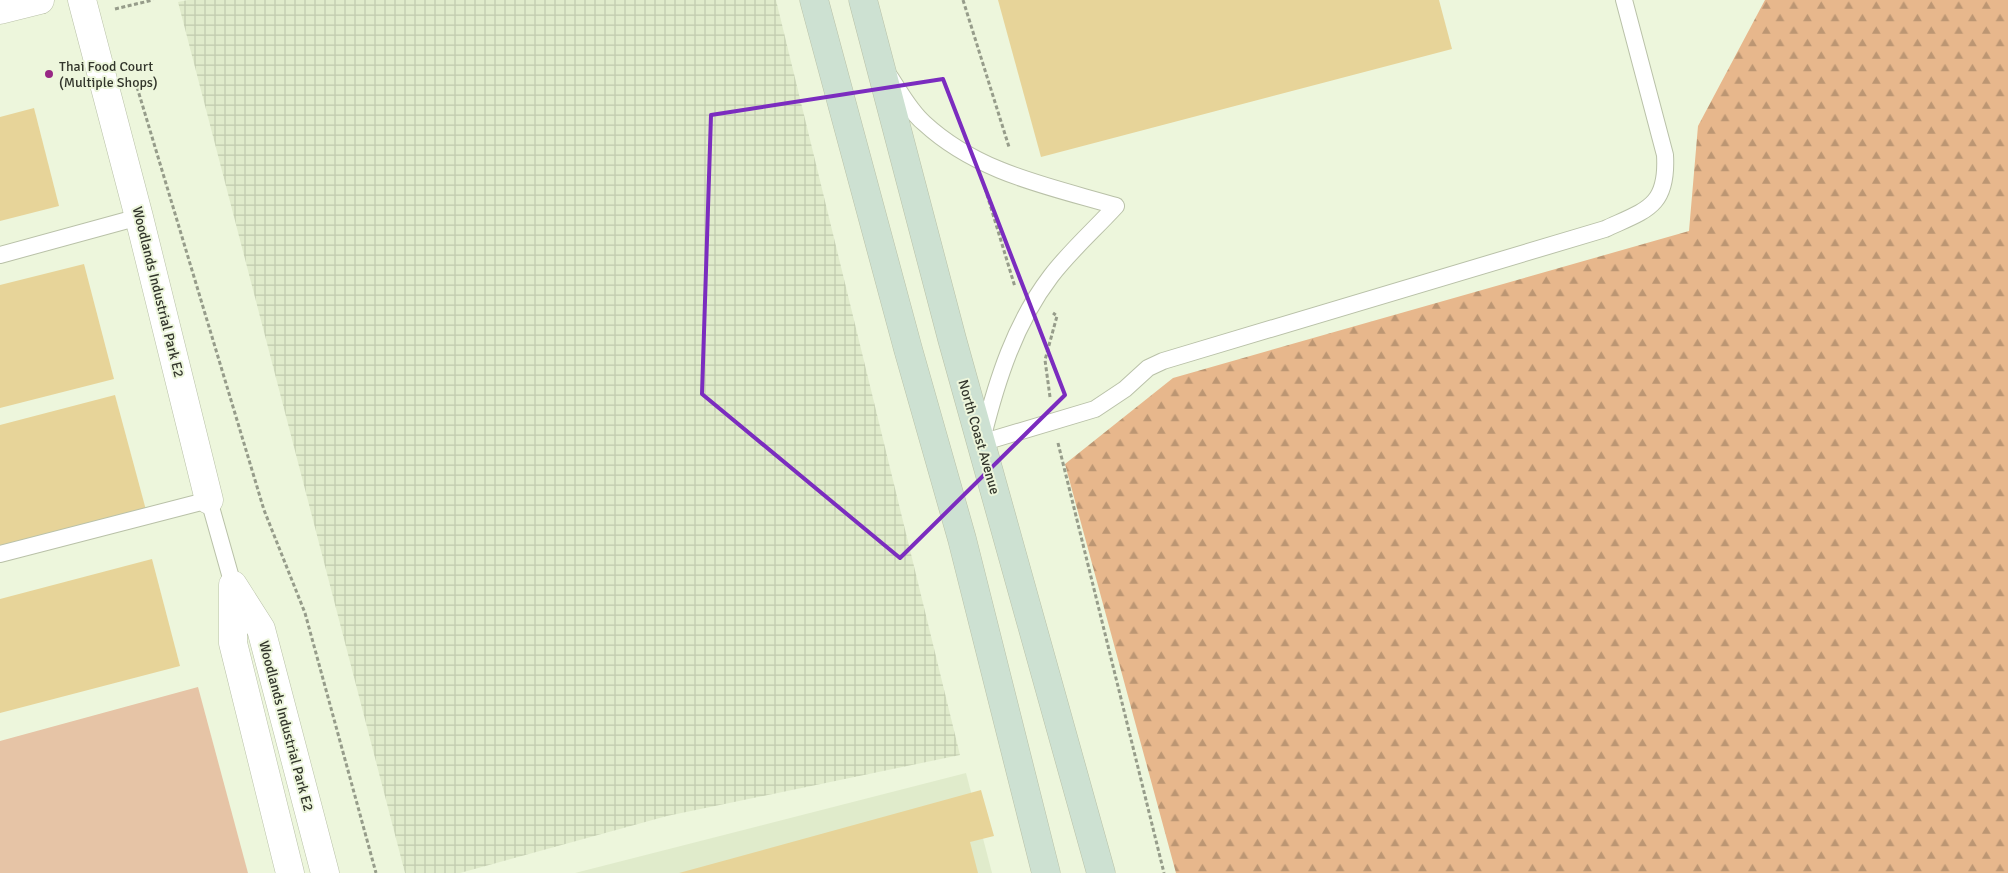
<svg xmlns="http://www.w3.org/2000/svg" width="2008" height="873" font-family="Signika,sans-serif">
<defs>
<pattern id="industrial-grid" width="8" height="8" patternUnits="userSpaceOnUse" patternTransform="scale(1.25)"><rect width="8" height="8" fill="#e0ebcb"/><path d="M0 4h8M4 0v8" fill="none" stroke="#c1caae"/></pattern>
<pattern id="forest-firs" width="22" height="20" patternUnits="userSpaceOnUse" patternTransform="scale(1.25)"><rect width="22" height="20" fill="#e7b78c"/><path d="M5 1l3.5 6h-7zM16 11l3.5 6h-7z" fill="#bc9673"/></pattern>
</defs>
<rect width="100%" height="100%" fill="#edf6dc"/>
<!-- built -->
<polygon fill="#e0ebcb" points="966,773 992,873 575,873"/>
<!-- industrial -->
<polygon fill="url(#industrial-grid)" points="188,0 776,0 960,755 667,816 460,873 405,873 178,2"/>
<!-- grass -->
<polygon fill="#e6c4a6" points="198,687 248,873 0,873 0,741"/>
<!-- forest -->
<polygon fill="url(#forest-firs)" points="1765,0 2008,0 2008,873 1176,873 1065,464 1173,378 1689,231 1698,126"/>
<!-- building -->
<g fill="#e7d499">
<polygon points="998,0 1439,0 1452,49 1041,157"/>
<polygon points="34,108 59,206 0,221 0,117"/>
<polygon points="84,264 114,379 0,408 0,285"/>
<polygon points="115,395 146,510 0,548 0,425"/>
<polygon points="152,559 180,666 0,713 0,599"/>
<polygon points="981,790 994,836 970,842 978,873 679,873"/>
</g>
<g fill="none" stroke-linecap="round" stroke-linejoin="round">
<!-- service casing -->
<g stroke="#b9c1a8" stroke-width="18">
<g id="service">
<path d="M890 77C900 92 910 111 924 123 978 173 1048 186 1116 206 1095 229 1070 251 1051 276 1015 323 997 380 983 436"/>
<polyline points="0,255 139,217"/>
<path d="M981 443 1095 409 1125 389 1148 368 1163 361 1605 229C1646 210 1668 207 1665 155L1624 0"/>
<polyline points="0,554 209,500 233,585"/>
</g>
</g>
<!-- minor casing -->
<g stroke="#b9c1a8" stroke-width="29">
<g id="minor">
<polyline points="82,0 139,217 209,500"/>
<polyline points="0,10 40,0"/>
<polyline points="290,873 233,643 233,585 261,629 325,873"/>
</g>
</g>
<!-- secondary casing -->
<g stroke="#b9c1a8" stroke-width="29">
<g id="secondary">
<polyline points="814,0 908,349 962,539 1046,873"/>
<polyline points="863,0 952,339 1101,873"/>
</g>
</g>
<!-- path -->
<g stroke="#969c8a" stroke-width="3" stroke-dasharray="4 2.5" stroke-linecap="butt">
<polyline points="963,0 1009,147"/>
<polyline points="115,9 153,0"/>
<polyline points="137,87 264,510 305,613 376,873"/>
<polyline points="985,188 1015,287"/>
<polyline points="1050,397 1045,360 1057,316 1053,313"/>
<polyline points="1058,443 1164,873"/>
</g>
<!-- service -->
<use href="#service" stroke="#fff" stroke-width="16"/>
<!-- minor -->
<use href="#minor" stroke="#fff" stroke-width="28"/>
<!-- secondary -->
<use href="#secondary" stroke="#cde1d2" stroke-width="28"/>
</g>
<!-- marked area -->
<path fill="none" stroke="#7b2cbf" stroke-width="4" stroke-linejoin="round" d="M943 79 1065 395 900 558 702 394 711 115Z"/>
<!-- markers -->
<circle fill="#982785" stroke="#edf6dc" stroke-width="2" cx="49" cy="74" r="5"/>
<g text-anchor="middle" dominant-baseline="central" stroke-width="4" stroke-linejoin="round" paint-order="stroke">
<!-- poi labels -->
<g font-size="14" fill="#33362c" stroke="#edf6dc" text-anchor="start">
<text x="59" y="66">Thai Food Court<tspan x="59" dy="16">(Multiple Shops)</tspan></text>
</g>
<!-- street labels -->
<g font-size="14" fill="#33362c" stroke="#edf6dc">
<text transform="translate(158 292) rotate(76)">Woodlands Industrial Park E2</text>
<text transform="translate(979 437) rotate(74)">North Coast Avenue</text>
<text transform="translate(286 726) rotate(75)">Woodlands Industrial Park E2</text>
</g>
</g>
</svg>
